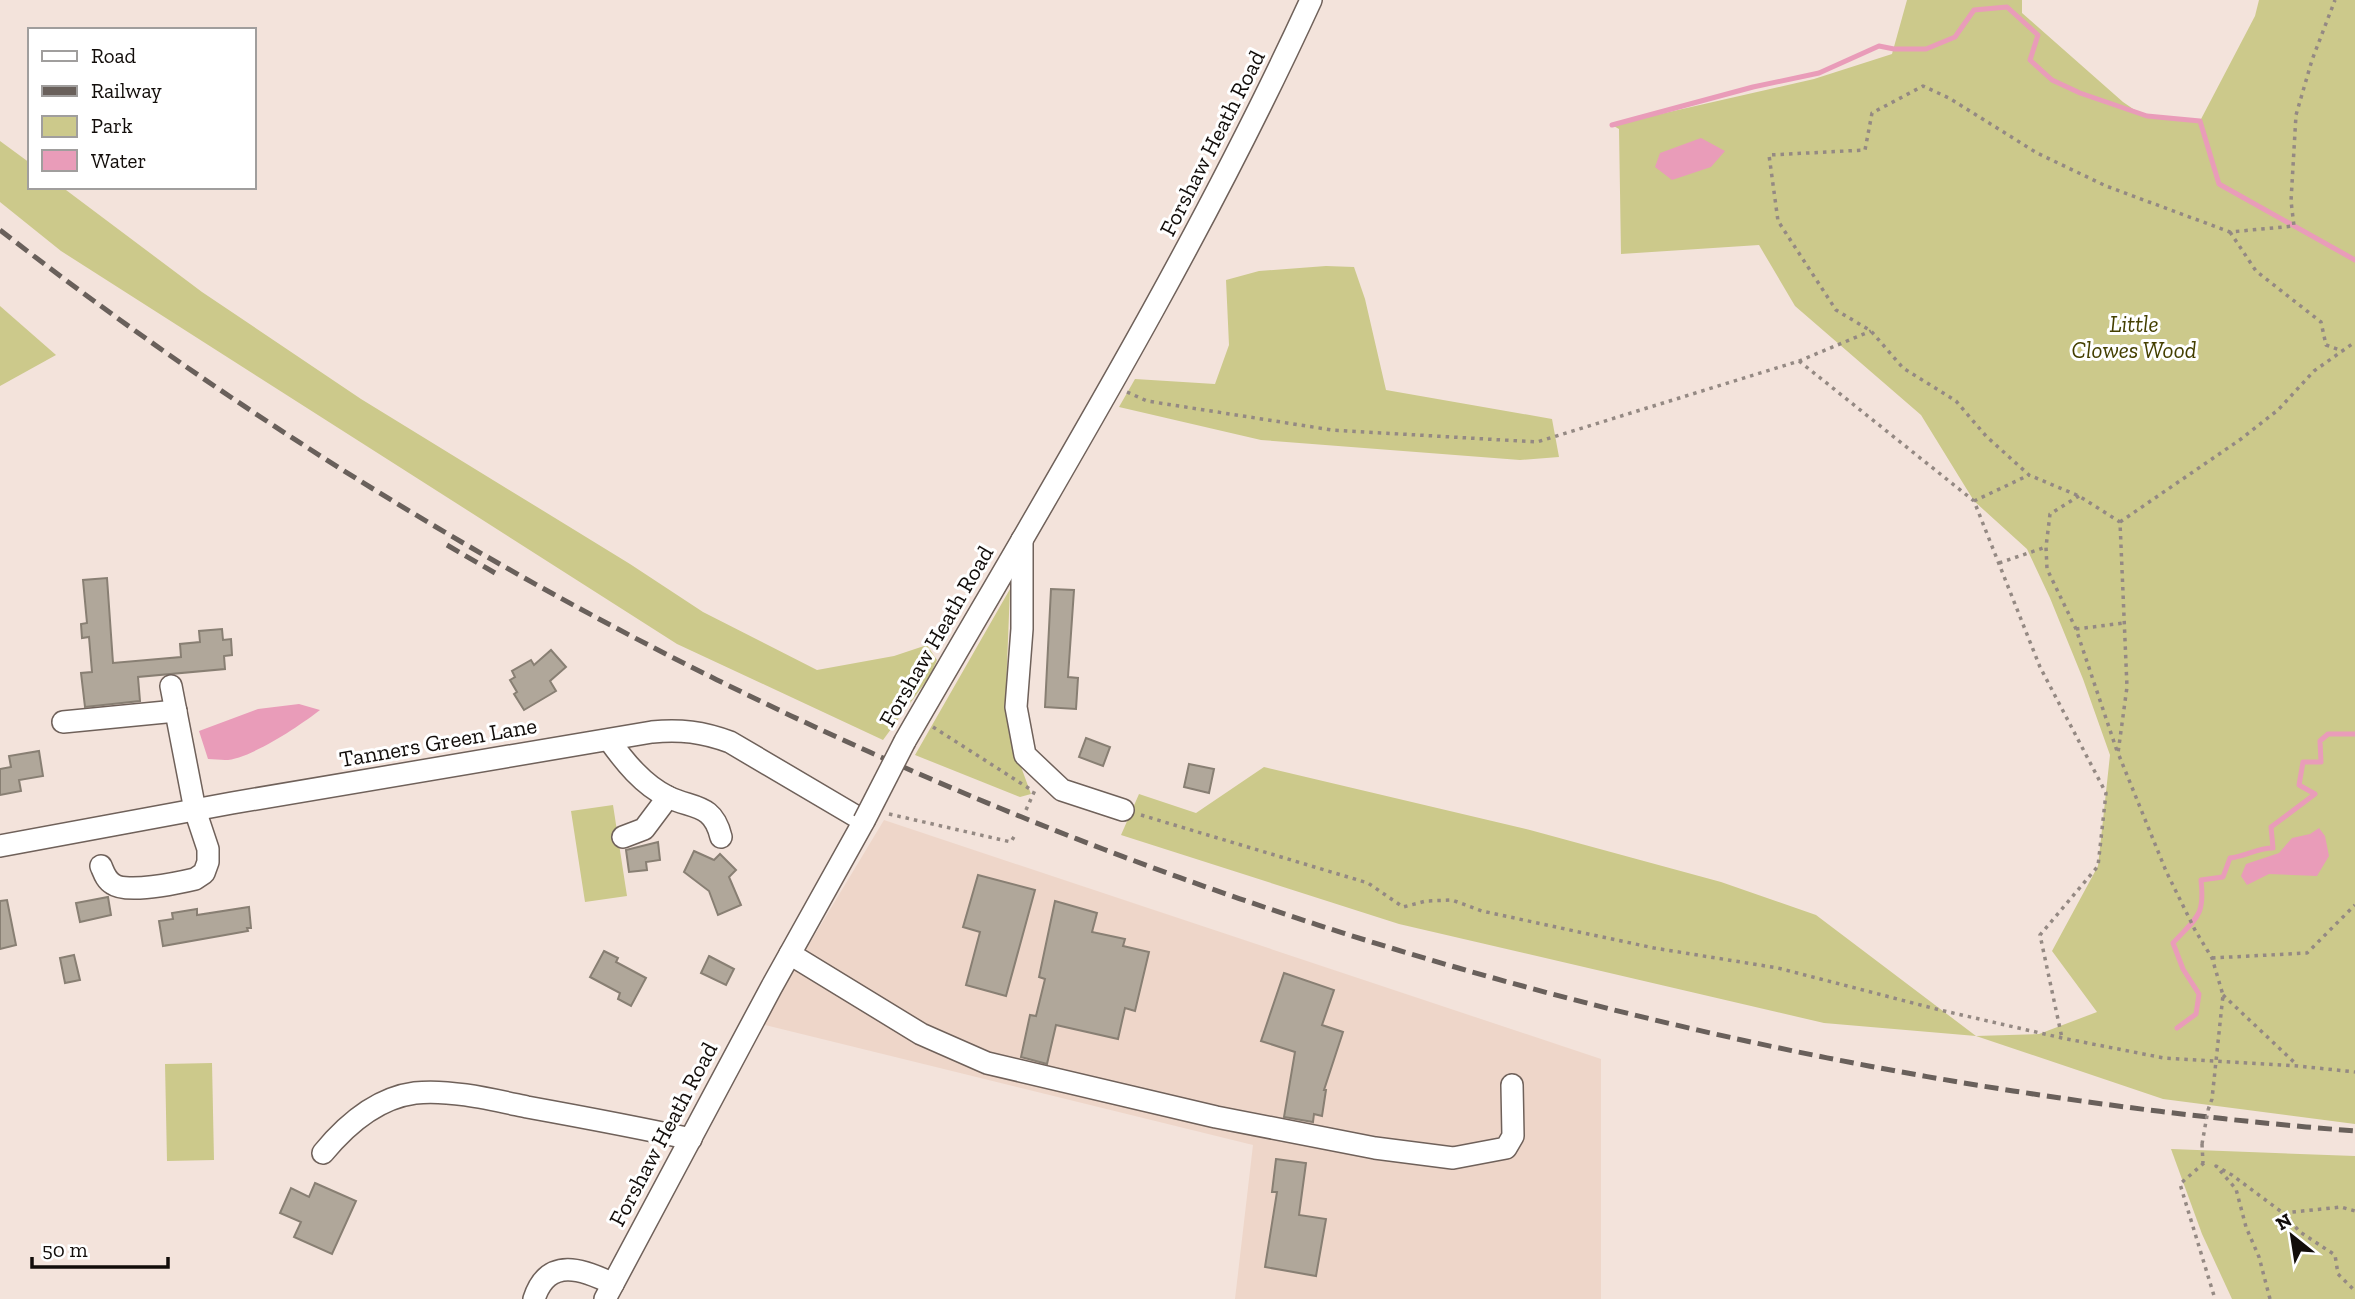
<svg xmlns="http://www.w3.org/2000/svg" width="2355" height="1299" font-family="'Zilla Slab',serif">
<rect width="100%" height="100%" fill="#f3e3db"/>
<!-- built -->
<polygon fill="#eed6c9" points="884,820 1601,1059 1601,1299 1235,1299 1253,1145 761,1024"/>
<!-- green -->
<g fill="#ccc98b">
<polygon points="1907,0 2022,0 2022,13 2123,102 2142,115 2200,121 2255,16 2259,0 2355,0 2355,1124 2163,1099 1976,1036 1824,1023 1399,924 1121,835 1139,794 1196,813 1264,767 1530,830 1721,882 1816,915 1976,1036 2039,1034 2097,1012 2052,951 2098,866 2110,755 2083,679 2050,598 2027,549 1974,501 1921,415 1795,306 1759,245 1621,254 1619,129 1612,125 1814,79 1892,54"/>
<polygon points="0,141 30,163 30,187 62,187 202,292 361,399 630,564 703,612 817,670 894,656 927,645 937,660 930,676 883,740 677,644 61,251 0,202"/>
<polygon points="1326,266 1354,267 1365,299 1386,390 1552,419 1559,457 1520,460 1261,440 1119,407 1135,379 1215,384 1229,345 1226,280 1259,271"/>
<polygon points="0,306 56,355 0,386"/>
<polygon points="1010,589 1006,690 1009,734 1031,794 1020,797 915,755"/>
<polygon points="613,805 627,896 585,902 571,811"/>
<polygon points="212,1063 214,1160 167,1161 165,1064"/>
<polygon points="2171,1149 2355,1156 2355,1299 2232,1299 2202,1234"/>
</g>
<!-- water -->
<g fill="#e99cb9">
<polygon points="1701,138 1725,151 1711,167 1672,180 1655,167 1660,153"/>
<path d="M299 704 320 710C301 725 249 760 225 760 220 760 214 759 208 759L199 731 258 709Z"/>
<polygon points="2319,828 2325,836 2329,856 2317,876 2269,874 2247,885 2241,876 2246,864 2279,853 2292,838 2310,834"/>
</g>
<g fill="none" stroke-linecap="round" stroke-linejoin="round">
<!-- stream -->
<g stroke="#e99cb9" stroke-width="5">
<polyline points="1612,125 1753,87 1819,73 1879,46 1894,49 1926,49 1955,37 1974,10 2007,7 2038,35 2030,60 2052,80 2080,93 2147,116 2200,121 2219,184 2355,260"/>
<path d="M2177 1028 2196 1014 2199 994 2183 969 2173 943C2197 917 2205 916 2201 880L2223 877 2230 858C2246 856 2257 848 2273 848L2271 827 2315 794 2299 785 2303 762H2321L2320 741 2328 734H2355"/>
</g>
</g>
<!-- building -->
<g fill="#b0a79a" stroke="#887f73" stroke-width="2">
<polygon points="107,578 113,663 181,657 180,644 200,642 199,631 222,629 223,640 231,639 232,655 224,656 225,669 138,677 140,701 85,707 81,673 92,672 89,637 82,638 81,624 87,623 83,580"/>
<polygon points="1051,589 1074,590 1068,677 1078,678 1076,709 1045,707"/>
<polygon points="551,650 566,667 550,681 556,691 524,710 514,694 517,692 510,680 515,677 512,671 531,660 534,665"/>
<polygon points="1086,738 1110,747 1103,766 1079,757"/>
<polygon points="39,751 43,776 19,780 21,791 0,795 0,769 11,767 9,756"/>
<polygon points="1189,764 1214,769 1209,793 1184,787"/>
<polygon points="658,842 660,860 646,862 647,870 629,872 626,850"/>
<polygon points="694,851 714,860 720,854 736,870 729,877 741,905 718,915 709,891 684,872"/>
<polygon points="978,875 1035,890 1006,996 966,985 980,932 963,927"/>
<polygon points="108,897 111,915 80,922 76,903"/>
<polygon points="7,900 16,945 0,949 0,901"/>
<polygon points="1055,901 1097,913 1092,932 1125,939 1123,946 1149,952 1135,1011 1125,1008 1118,1039 1056,1025 1047,1064 1021,1057 1030,1015 1036,1016 1045,979 1039,977"/>
<polygon points="249,907 251,928 247,928 248,931 163,946 159,921 173,919 172,913 197,909 197,915"/>
<polygon points="604,951 618,958 616,962 646,978 631,1006 618,999 620,993 590,977"/>
<polygon points="74,955 80,980 65,983 60,958"/>
<polygon points="709,956 734,969 726,985 701,973"/>
<polygon points="1284,973 1334,990 1322,1025 1343,1032 1324,1090 1326,1090 1322,1116 1314,1114 1313,1122 1284,1117 1295,1052 1261,1041"/>
<polygon points="1276,1159 1306,1163 1299,1215 1326,1219 1316,1276 1265,1267 1277,1192 1272,1192"/>
<polygon points="315,1183 356,1201 332,1254 294,1237 301,1222 280,1213 291,1188 309,1197"/>
</g>
<g fill="none" stroke-linecap="round" stroke-linejoin="round">
<!-- minor casing -->
<g stroke="#6f615a" stroke-width="24">
<g id="minor">
<polyline points="1022,540 1022,629 1016,707 1025,755 1062,790 1123,810"/>
<polyline points="63,722 176,711"/>
<path d="M609 740C624 761 643 785 668 797 693 809 713 803 721 837"/>
<path d="M905 741C1046 497 1193 257 1311 0"/>
<polyline points="623,837 644,829 668,797"/>
<path d="M0 846 232 803 652 732C680 729 703 732 730 742L864 821 771 988 605 1299"/>
<path d="M101 866C104 873 106 880 113 884 126 894 178 883 195 879L204 873 208 862V849L195 810 171 686"/>
<polyline points="790,954 921,1034 987,1063 1216,1117 1375,1148 1453,1158 1506,1148 1513,1136 1512,1085"/>
<path d="M323 1153C346 1125 377 1098 415 1093 449 1089 494 1100 527 1107 582 1117 636 1127 691 1139"/>
<path d="M534 1299C548 1256 583 1269 613 1284"/>
</g>
</g>
<!-- path -->
<g stroke="#948983" stroke-width="3.5" stroke-dasharray="3.5 5" stroke-linecap="butt">
<polyline points="2230,232 2256,271 2321,322 2326,345 2342,351"/>
<polyline points="1799,361 1974,501 2040,667 2106,793 2098,866 2040,935 2062,1038"/>
<polyline points="1127,392 1147,401 1332,430 1537,442 1799,361 1871,331"/>
<polyline points="2079,496 2050,514 2046,547 2047,569 2076,629 2117,751"/>
<polyline points="1974,501 2029,475"/>
<polyline points="2120,522 2241,439 2278,410 2314,371 2355,342"/>
<polyline points="1999,563 2046,547"/>
<polyline points="2076,629 2124,623"/>
<polyline points="933,727 1033,791"/>
<polyline points="1026,810 1035,790"/>
<polyline points="889,814 1011,842 1015,835"/>
<polyline points="1141,815 1368,883 1403,907 1426,901 1452,900 1482,911 1593,935 1654,948 1778,968 1940,1010 2062,1038 2164,1058 2298,1066 2355,1072"/>
<polyline points="2212,958 2307,953 2355,905"/>
<polyline points="2223,995 2296,1064"/>
<polyline points="2208,1110 2212,1099 2223,995 2212,958 2195,930 2166,871 2118,753 2127,687 2120,522 2079,496 2029,475 1986,436 1956,401 1903,368 1871,331 1836,310 1778,221 1769,155 1865,150 1872,113 1923,86 1949,98 2037,153 2106,186 2230,232 2294,226 2291,201 2296,115 2312,60 2335,0"/>
<polyline points="2202,1144 2203,1163"/>
<polyline points="2204,1163 2180,1184 2215,1299"/>
<polyline points="2284,1213 2341,1207 2355,1211"/>
<polyline points="2270,1299 2259,1257 2246,1227 2236,1189 2216,1166 2232,1175 2283,1213 2300,1232 2335,1255 2338,1274 2355,1291"/>
</g>
<!-- minor -->
<use href="#minor" stroke="#fff" stroke-width="21"/>
<!-- rail -->
<g stroke="#69605b" stroke-width="5" stroke-dasharray="14 7" stroke-linecap="butt">
<path d="M0 230C675 755 1504 1064 2355 1131"/>
<polyline points="447,545 495,573"/>
</g>
<!-- minor-bridge casing -->
<g stroke="#6f615a" stroke-width="24" stroke-linecap="butt">
<polyline id="minor-bridge" points="864,821 905,741"/>
</g>
<!-- path-bridge -->
<polyline stroke="#948983" stroke-width="3.5" stroke-dasharray="3.5 5" stroke-linecap="butt" points="2202,1144 2208,1110"/>
<!-- minor-bridge -->
<use href="#minor-bridge" stroke="#fff" stroke-width="21"/>
</g>
<g text-anchor="middle" dominant-baseline="central" stroke-width="6" stroke-linejoin="round" paint-order="stroke">
<!-- street labels -->
<g font-size="23" fill="#120d0a" stroke="#fff">
<text transform="translate(1212 143) rotate(-63)">Forshaw Heath Road</text>
<text transform="translate(936 636) rotate(-60)">Forshaw Heath Road</text>
<text transform="translate(438 742) rotate(-10)">Tanners Green Lane</text>
<text transform="translate(663 1134) rotate(-62)">Forshaw Heath Road</text>
</g>
<!-- park labels -->
<g font-size="23" font-style="italic" fill="#443f00" stroke="#fff">
<text x="2134" y="324">Little<tspan x="2134" dy="26">Clowes Wood</tspan></text>
</g>
</g>
<!-- legend -->
<rect x="28" y="28" width="228" height="161" fill="#ffffff" stroke="#a09e9d" stroke-width="2"/>
<rect x="42" y="51" width="35" height="10" fill="#ffffff" stroke="#a09e9d" stroke-width="2"/>
<text x="91" y="63" font-size="21" fill="#120d0a">Road</text>
<rect x="42" y="86" width="35" height="10" fill="#69605b" stroke="#a09e9d" stroke-width="2"/>
<text x="91" y="98" font-size="21" fill="#120d0a">Railway</text>
<rect x="42" y="116" width="35" height="21" fill="#ccc98b" stroke="#a09e9d" stroke-width="2"/>
<text x="91" y="133" font-size="21" fill="#120d0a">Park</text>
<rect x="42" y="150" width="35" height="21" fill="#e99cb9" stroke="#a09e9d" stroke-width="2"/>
<text x="91" y="168" font-size="21" fill="#120d0a">Water</text>
<!-- north arrow -->
<g transform="translate(2292 1236) rotate(330)" stroke="#ffffff" stroke-width="5" paint-order="stroke">
<path d="M0-5L12 26L0 18L-12 26Z" fill="#120d0a"/>
<text y="-10" font-size="19" font-weight="bold" text-anchor="middle" fill="#120d0a">N</text>
</g>
<!-- scale -->
<path d="M32 1257v10h136v-10" fill="none" stroke="#120d0a" stroke-width="3.5"/>
<text x="42" y="1257" font-size="21" fill="#120d0a" stroke="#ffffff" stroke-width="5" paint-order="stroke">50 m</text>
</svg>
